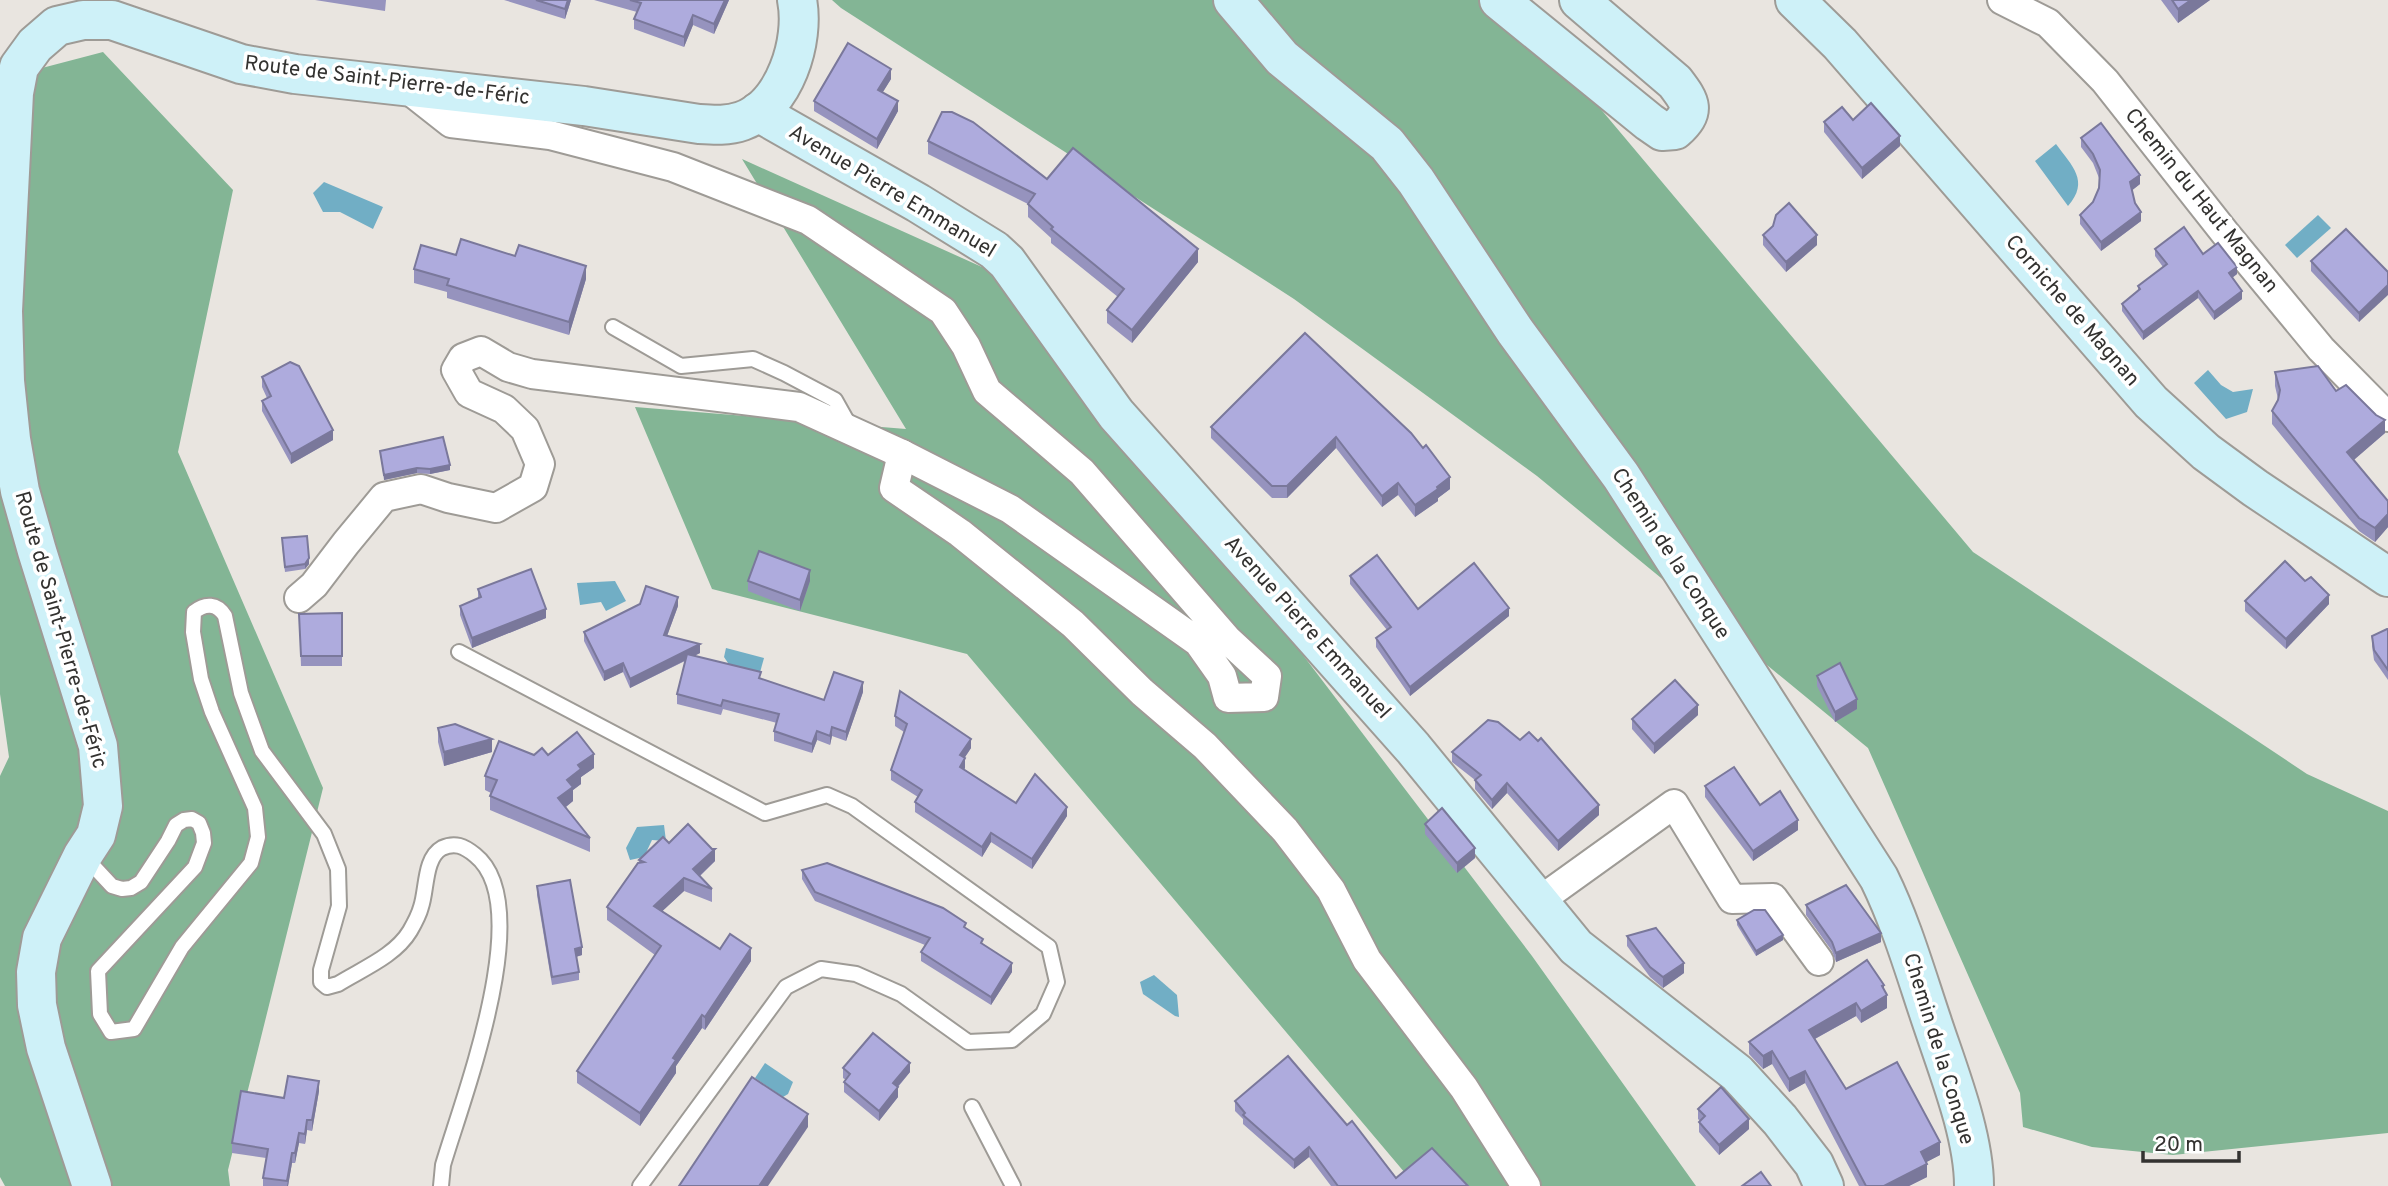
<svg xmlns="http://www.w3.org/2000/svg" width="2388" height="1186" font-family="Overpass,sans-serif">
<rect width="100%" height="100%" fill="#e9e5e0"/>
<!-- forest -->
<g fill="#83b595">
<polygon points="832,0 1509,0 1973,552 2307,774 2388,811 2388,1133 2173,1155 2092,1147 2023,1127 2020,1093 1868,748 1537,476 1294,299 841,8"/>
<polygon points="103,52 233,190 178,452 323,788 228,1170 230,1186 5,1186 0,1177 0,776 9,757 0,694 0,79"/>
<polygon points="742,159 1002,276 1210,533 1532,956 1696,1186 1416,1186 967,654 712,589 635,407 906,429"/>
</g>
<!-- water -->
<g fill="#71aec5">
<path d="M2056 144C2072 166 2090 181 2068 206L2035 161Z"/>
<polygon points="324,182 383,207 373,229 340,212 323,212 313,193"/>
<polygon points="2318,215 2331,228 2297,258 2285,245"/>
<polygon points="2208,370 2221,385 2233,392 2253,389 2247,412 2226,419 2194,383"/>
<polygon points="615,581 626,601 606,611 601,602 580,605 577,583"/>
<polygon points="726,648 764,658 759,676 732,669 724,657"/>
<polygon points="664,825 666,841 652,840 644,857 630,860 626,848 637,827"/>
<polygon points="1154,975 1177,995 1179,1017 1175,1016 1143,994 1140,982"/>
<polygon points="765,1063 793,1082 788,1094 783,1097 755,1078"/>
</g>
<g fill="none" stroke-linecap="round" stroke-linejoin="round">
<!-- lane casing -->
<g stroke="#9e9b96" stroke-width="18">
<g id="lane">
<polyline points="613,327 681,366 753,359 784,373 835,400 849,425"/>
<polyline points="459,652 765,813 827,795 852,806 1049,947 1057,982 1043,1014 1012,1040 968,1042 901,994 856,974 821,969 786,987 640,1186"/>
<path d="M84 856 112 886 122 889 131 888 141 882 168 841 176 825 184 820 192 819 199 823 203 833 204 843 195 867 98 971 100 1014 111 1032 134 1029 182 947 251 863 258 837 255 808 212 712 201 679 193 632 194 612C205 603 217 603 225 616L241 693 262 751 324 834 338 869 339 906 321 970V982L327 987 338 984C362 969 395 956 410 931 414 924 419 915 421 907 427 890 424 858 442 848 455 842 464 846 475 855 538 905 462 1100 443 1165L441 1186"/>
<polyline points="972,1107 1013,1186"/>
</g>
</g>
<!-- street casing -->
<g stroke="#9e9b96" stroke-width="32">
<g id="street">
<polyline points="2002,0 2048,23 2105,81 2225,233 2321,349 2388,417"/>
<polyline points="902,454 894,488 960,533 1073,624 1142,692 1205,746 1285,830 1331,890 1367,960 1464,1088 1526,1186"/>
<polyline points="299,598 314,585 346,543 384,497 421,489 448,498 496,508 533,487 540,464 525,429 504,409 469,393 456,370 463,358 481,351 508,367 532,374 799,407 902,454 1010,509 1198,642 1222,676 1228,698 1264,697 1267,676 1227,639 1082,472 987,391 966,346 943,311 808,220 673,167 550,135 451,123 404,86"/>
<polyline points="1539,901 1674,804 1732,899 1773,898 1819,961"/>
</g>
</g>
<!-- secondary casing -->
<g stroke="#9e9b96" stroke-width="42">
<g id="secondary">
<path d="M1233 0 1282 58 1387 144 1416 181 1515 331 1621 476 1879 878C1902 925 1916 975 1933 1025 1949 1073 1974 1136 1974 1186"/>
<path d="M1499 0 1649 122 1662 131 1675 130C1696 111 1691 103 1675 82L1579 0"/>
<polyline points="1795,0 1840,44 2151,402 2206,452 2255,488 2388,577"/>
<polyline points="758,112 918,203 994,250 1007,262 1116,414 1413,748 1576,947 1737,1073 1780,1120 1814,1164 1824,1186"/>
<path d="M92 1186 46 1048 37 1005 36 972 42 938 83 855 96 835 103 806 98 746 37 551 20 491 11 439 5 381 3 311 14 93 19 67 35 45 57 26 83 20H112L241 64 295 74 584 106 699 124C714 125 728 126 742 121 785 106 805 40 797 0"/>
</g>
</g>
<!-- lane -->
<use href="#lane" stroke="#fff" stroke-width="14"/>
<!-- street -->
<use href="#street" stroke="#fff" stroke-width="28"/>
<!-- secondary -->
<use href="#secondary" stroke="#cef1f8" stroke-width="38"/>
</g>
<!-- wall -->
<g fill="#9693be">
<polygon points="315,0 386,0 385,11"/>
<polygon points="504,0 571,0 565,19"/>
<polygon points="594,0 729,0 714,34 693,25 684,47 634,29 634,19 637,12"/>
<polygon points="2161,0 2210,0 2178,23"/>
<polygon points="891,79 882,93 898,111 877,149 814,111 814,101"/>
<polygon points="1853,120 1900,146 1862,179 1824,132 1824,122"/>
<polygon points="2081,138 2140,184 2132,190 2135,203 2141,221 2101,251 2080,224 2080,215 2093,202 2099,188 2099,178 2093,163 2081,147"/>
<polygon points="928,141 1047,179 1198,262 1132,343 1107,323 1107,310 1118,297 1051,243 1051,238 1028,217 1028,204 928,154"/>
<polygon points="1763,235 1817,245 1786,272 1763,245"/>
<polygon points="2155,249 2203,254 2237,274 2232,278 2242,299 2214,320 2198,298 2143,340 2122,311 2122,304 2138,291 2138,286 2163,267 2155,256"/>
<polygon points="456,255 586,279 569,335 447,298 447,292 414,283 414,269"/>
<polygon points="2311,261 2388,272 2359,322 2311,271"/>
<polygon points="1305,333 1450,489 1438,498 1438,501 1415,517 1398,495 1382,507 1336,448 1287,498 1272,498 1211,438 1211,427"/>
<polygon points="2275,372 2336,391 2385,433 2353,460 2388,501 2388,527 2375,542 2359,531 2272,424 2272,411 2278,399 2275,386"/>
<polygon points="262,377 333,440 291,464 262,411 262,401 267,398 262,387"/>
<polygon points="380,451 450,470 430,474 417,473 384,480"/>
<polygon points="282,544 309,564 305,569 285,572"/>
<polygon points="1350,576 1418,609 1509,616 1410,696 1376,647 1376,638 1387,630 1350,584"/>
<polygon points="748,581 810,581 800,611 748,591"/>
<polygon points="2305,581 2329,604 2286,649 2245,611 2245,601"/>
<polygon points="478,589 546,618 472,648 460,615 460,606 478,598"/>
<polygon points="678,606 667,636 700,653 694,656 824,700 863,692 846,741 832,736 830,745 817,740 812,753 774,741 774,731 777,723 723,709 721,715 677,704 677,694 685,661 630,688 623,672 604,681 584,641 584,632"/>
<polygon points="342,613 342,666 301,666 299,614"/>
<polygon points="2388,629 2388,680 2374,660 2372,646 2372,636"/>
<polygon points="1817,676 1857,709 1835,722 1817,686"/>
<polygon points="1698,715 1654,754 1632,729 1632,719"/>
<polygon points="895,716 971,748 964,758 965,768 964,769 1016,803 1067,816 1032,869 991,842 982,857 915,812 915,802 918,797 891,780 891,770 904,732 895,726"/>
<polygon points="438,728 492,752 444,766 438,742"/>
<polygon points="1452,752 1599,815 1558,851 1507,793 1492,809 1475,789 1475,780 1452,762"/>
<polygon points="534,755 548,755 594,768 581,777 581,784 573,790 573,801 566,807 590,838 590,852 490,810 490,796 491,793 485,790 485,776"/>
<polygon points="1705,786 1760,805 1798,830 1753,861 1705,797"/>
<polygon points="1425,824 1475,858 1457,873 1425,834"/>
<polygon points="669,843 715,861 700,876 712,889 712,902 684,891 662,911 720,949 751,961 705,1030 702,1028 676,1066 676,1073 640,1126 577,1083 577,1071 655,955 607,920 607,907 639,863 639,860"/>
<polygon points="802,870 966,928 1012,972 991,1005 921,961 921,952 925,945 815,901 802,879"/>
<polygon points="537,886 582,955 576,957 579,972 579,980 552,985 537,895"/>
<polygon points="1806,905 1881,942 1836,962 1832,951 1806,915"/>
<polygon points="1737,920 1783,940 1756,956 1737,925"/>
<polygon points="1627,936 1684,973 1663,988 1650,977 1627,946"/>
<polygon points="1884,990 1887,1008 1861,1023 1856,1016 1815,1039 1846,1089 1940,1155 1926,1162 1927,1177 1909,1186 1859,1186 1805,1083 1789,1092 1772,1064 1763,1069 1749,1054 1749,1042"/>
<polygon points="843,1068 910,1072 898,1087 898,1097 879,1121 844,1092 844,1082 846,1080 843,1078"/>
<polygon points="319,1091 312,1131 307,1130 305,1144 299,1143 295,1163 292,1163 288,1186 263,1186 263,1178 266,1158 232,1153 232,1143 284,1098"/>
<polygon points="1235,1101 1347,1125 1396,1178 1468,1186 1331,1186 1309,1157 1294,1169 1243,1124 1243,1119 1235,1111"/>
<polygon points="1698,1109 1749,1129 1719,1155 1699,1132 1699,1122 1700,1121 1698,1119"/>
</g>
<!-- shaded-wall -->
<g fill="#7a789b">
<polygon points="568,0 571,0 565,19 565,9"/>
<polygon points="725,0 729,0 714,34 714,24"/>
<polygon points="2191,0 2210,0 2178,23 2178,9"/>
<polygon points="693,15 693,25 684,47 684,37"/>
<polygon points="891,69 891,79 878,100 878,90"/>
<polygon points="898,101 898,111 877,149 877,139"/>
<polygon points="1900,136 1900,146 1862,179 1862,168"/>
<polygon points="2140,175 2140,184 2130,192 2130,182"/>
<polygon points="2141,212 2141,221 2101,251 2101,242"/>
<polygon points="1817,235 1817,245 1786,272 1786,262"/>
<polygon points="1198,249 1198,262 1132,343 1132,330"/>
<polygon points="586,266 586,279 569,335 569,322"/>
<polygon points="2237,267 2237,274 2229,280 2229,273"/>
<polygon points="2388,285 2388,295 2359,322 2359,313"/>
<polygon points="2198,291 2198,298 2143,340 2143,332"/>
<polygon points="2242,291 2242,299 2214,320 2214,312"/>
<polygon points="2385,420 2385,433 2347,466 2347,452"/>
<polygon points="333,430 333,440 291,464 291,454"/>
<polygon points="1336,437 1336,448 1287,498 1287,486"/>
<polygon points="450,465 450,470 430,474 430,469"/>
<polygon points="417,468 417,473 384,480 384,475"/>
<polygon points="1450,477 1450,489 1438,498 1438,501 1415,517 1415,505"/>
<polygon points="1398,483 1398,495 1382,507 1382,496"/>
<polygon points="2388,514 2388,527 2375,542 2375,528"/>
<polygon points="309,558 309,564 305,569 305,564"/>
<polygon points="810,570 810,581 800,611 800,600"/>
<polygon points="2329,595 2329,604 2286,649 2286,639"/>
<polygon points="678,597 678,606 664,644 664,635"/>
<polygon points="1509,608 1509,616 1410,696 1410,687"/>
<polygon points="546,609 546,618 472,648 472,638"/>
<polygon points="700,644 700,653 630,688 630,679"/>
<polygon points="623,663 623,672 604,681 604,672"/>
<polygon points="863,682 863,692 846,741 846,732"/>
<polygon points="1857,699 1857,709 1835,722 1835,712"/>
<polygon points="1698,705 1698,715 1654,754 1654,744"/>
<polygon points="832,727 832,736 830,745 830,736"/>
<polygon points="817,731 817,740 812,753 812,744"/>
<polygon points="492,739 492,752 444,766 444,752"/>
<polygon points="971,739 971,748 960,765 960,755"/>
<polygon points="594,754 594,768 581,777 581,784 573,790 573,801 558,813 558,798 567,780 578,765"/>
<polygon points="965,758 965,768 960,776 960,767"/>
<polygon points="1507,783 1507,793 1492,809 1492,800"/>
<polygon points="1599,805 1599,815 1558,851 1558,841"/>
<polygon points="1067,807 1067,816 1032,869 1032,859"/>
<polygon points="1798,820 1798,830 1753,861 1753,851"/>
<polygon points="991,833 991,842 982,857 982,847"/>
<polygon points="1475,848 1475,858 1457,873 1457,863"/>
<polygon points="715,849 715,861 693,882 693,869"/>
<polygon points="684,878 684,891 654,919 654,906"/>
<polygon points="1881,933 1881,942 1836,962 1836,953"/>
<polygon points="1783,935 1783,940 1756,956 1756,951"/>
<polygon points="582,947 582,955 575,957 575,949"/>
<polygon points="751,948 751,961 705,1030 705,1017"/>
<polygon points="1012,963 1012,972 991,1005 991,997"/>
<polygon points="1684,963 1684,973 1663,988 1663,977"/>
<polygon points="1884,985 1884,997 1887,995 1887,1008 1861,1023 1861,1011"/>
<polygon points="1856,1003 1856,1016 1809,1042 1809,1030"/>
<polygon points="702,1015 702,1028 676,1066 676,1073 640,1126 640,1113 673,1058"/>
<polygon points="1772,1051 1772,1064 1763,1069 1763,1056"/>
<polygon points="910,1063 910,1072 893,1092 893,1083"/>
<polygon points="1805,1071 1805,1083 1789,1092 1789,1079"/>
<polygon points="319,1081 319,1091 312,1131 312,1120"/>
<polygon points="898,1087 898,1097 879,1121 879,1111"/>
<polygon points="808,1114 808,1127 768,1186 759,1186"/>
<polygon points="1749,1119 1749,1129 1719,1155 1719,1145"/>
<polygon points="307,1120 307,1130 305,1144 305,1134"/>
<polygon points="299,1133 299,1143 295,1163 295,1153"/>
<polygon points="1940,1142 1940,1155 1921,1165 1921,1152"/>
<polygon points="1309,1147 1309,1157 1294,1169 1294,1160"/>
<polygon points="292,1153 292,1163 288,1186 287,1186"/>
<polygon points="1927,1164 1927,1177 1909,1186 1884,1186"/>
</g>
<!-- building -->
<g fill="#aeabdd" stroke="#7a789b" stroke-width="2">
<polygon points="536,0 568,0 565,9"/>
<polygon points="630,0 725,0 714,24 693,15 684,37 634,19 641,3"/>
<polygon points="2172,0 2191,0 2178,9"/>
<polygon points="848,43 891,69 878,90 898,101 877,139 814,101"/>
<polygon points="1871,103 1900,136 1862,168 1824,122 1842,107 1853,120"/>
<polygon points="942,112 952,112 973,122 1047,179 1073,148 1198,249 1132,330 1107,310 1124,289 1051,229 1053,227 1028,204 1035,194 928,141"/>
<polygon points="2101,123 2140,175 2130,182 2135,203 2141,212 2101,242 2080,215 2093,202 2099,188 2100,170 2093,154 2081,138"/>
<polygon points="1789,203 1817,235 1786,262 1763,235 1773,226 1776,215"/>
<polygon points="2184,227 2203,254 2218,243 2237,267 2229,273 2242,291 2214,312 2198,291 2143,332 2122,304 2140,289 2138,286 2167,264 2155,249"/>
<polygon points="2346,229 2388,272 2388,285 2359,313 2311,261"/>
<polygon points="461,239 515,256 519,245 586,266 569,322 447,285 449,279 414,269 421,245 456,255"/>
<polygon points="1305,333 1411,433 1423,448 1426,445 1450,477 1437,487 1438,489 1415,505 1398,483 1382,496 1336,437 1287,486 1272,486 1211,427"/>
<polygon points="290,362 299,366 333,430 291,454 262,401 271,396 262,377"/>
<polygon points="2318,366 2336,391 2346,385 2376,415 2385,420 2347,452 2388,501 2388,514 2375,528 2359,518 2272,411 2278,400 2280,390 2275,372"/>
<polygon points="443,437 450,465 430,469 417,468 384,475 380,451"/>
<polygon points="307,536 309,558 305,564 285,567 282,538"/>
<polygon points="759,551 810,570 800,600 748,581"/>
<polygon points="1377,555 1418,609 1474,563 1509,608 1410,687 1376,638 1391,627 1350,576"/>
<polygon points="2285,561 2305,581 2311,577 2329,595 2286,639 2245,601"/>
<polygon points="531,569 546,609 472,638 460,606 481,597 478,589"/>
<polygon points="646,586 678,597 664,635 700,644 630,679 623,663 604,672 584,632 640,604"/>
<polygon points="342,613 342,656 301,656 299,614"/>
<polygon points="2387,629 2388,629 2388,670 2374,650 2372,636"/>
<polygon points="687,654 761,672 759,678 824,700 834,672 863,682 846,732 832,727 830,736 817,731 812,744 774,731 779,714 723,700 721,706 677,694"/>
<polygon points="1840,663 1857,699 1835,712 1817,676"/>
<polygon points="1675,680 1698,705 1654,744 1632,719"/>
<polygon points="900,691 971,739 960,755 965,758 960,767 1016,803 1035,774 1067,807 1032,859 991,833 982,847 915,802 922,790 891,770 907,724 895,716"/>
<polygon points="1488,720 1498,722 1520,740 1529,732 1538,741 1541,738 1599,805 1558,841 1507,783 1492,800 1475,780 1481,775 1452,752"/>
<polygon points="455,724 492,739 444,752 438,728"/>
<polygon points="577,732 594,754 578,765 581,769 567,780 573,787 558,798 590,838 490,796 497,780 485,776 499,741 534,755 542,748 548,755"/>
<polygon points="1734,767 1760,805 1780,791 1798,820 1753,851 1705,786"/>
<polygon points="1442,808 1475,848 1457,863 1425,824"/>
<polygon points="688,824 712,849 715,849 693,869 712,889 684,878 654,906 720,949 730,934 751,948 705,1017 702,1015 673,1058 676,1060 640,1113 577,1071 661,946 607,907 638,863 644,862 639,860 663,837 669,843"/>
<polygon points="827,863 943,908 966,923 964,927 983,939 981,943 1012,963 991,997 921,952 930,938 815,892 802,870"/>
<polygon points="570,880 582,947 575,949 579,972 552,977 537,886"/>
<polygon points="1846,885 1881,933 1836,953 1832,942 1806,905"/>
<polygon points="1754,910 1765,910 1783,935 1756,951 1737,920"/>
<polygon points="1656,928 1684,963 1663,977 1650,967 1627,936"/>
<polygon points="1867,960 1884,985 1882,986 1887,995 1861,1011 1856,1003 1809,1030 1846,1089 1897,1062 1940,1142 1921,1152 1927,1164 1884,1186 1866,1186 1805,1071 1789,1079 1772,1051 1763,1056 1749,1042"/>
<polygon points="873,1033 910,1063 893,1083 898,1087 879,1111 844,1082 850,1074 843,1068"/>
<polygon points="1288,1056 1347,1125 1352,1121 1396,1178 1432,1148 1468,1186 1338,1186 1309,1147 1294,1160 1243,1115 1245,1113 1235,1101"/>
<polygon points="288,1076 319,1081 312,1120 307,1120 305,1134 299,1133 295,1153 292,1153 287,1181 263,1178 268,1149 232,1143 241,1091 284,1098"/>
<polygon points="752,1077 808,1114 759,1186 679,1186"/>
<polygon points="1721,1087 1749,1119 1719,1145 1699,1122 1705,1116 1698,1109"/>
<polygon points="1761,1172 1771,1186 1742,1186"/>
</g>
<g text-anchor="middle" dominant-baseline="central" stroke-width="7" stroke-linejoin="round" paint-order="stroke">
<!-- street labels -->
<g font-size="21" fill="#333230" stroke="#fff">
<text transform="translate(387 81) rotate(7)">Route de Saint-Pierre-de-Féric</text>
<text transform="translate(892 192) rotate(31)">Avenue Pierre Emmanuel</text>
<text transform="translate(2201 201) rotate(51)">Chemin du Haut Magnan</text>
<text transform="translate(2072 311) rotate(49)">Corniche de Magnan</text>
<text transform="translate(1670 554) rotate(57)">Chemin de la Conque</text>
<text transform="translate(1307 628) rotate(48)">Avenue Pierre Emmanuel</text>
<text transform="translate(60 630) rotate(74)">Route de Saint-Pierre-de-Féric</text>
<text transform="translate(1938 1049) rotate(73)">Chemin de la Conque</text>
</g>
</g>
<!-- scale -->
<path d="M2143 1151v10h96v-10" fill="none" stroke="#333230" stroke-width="3.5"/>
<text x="2154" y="1151" font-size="21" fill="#333230" stroke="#ffffff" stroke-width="5" paint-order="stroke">20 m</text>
</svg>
